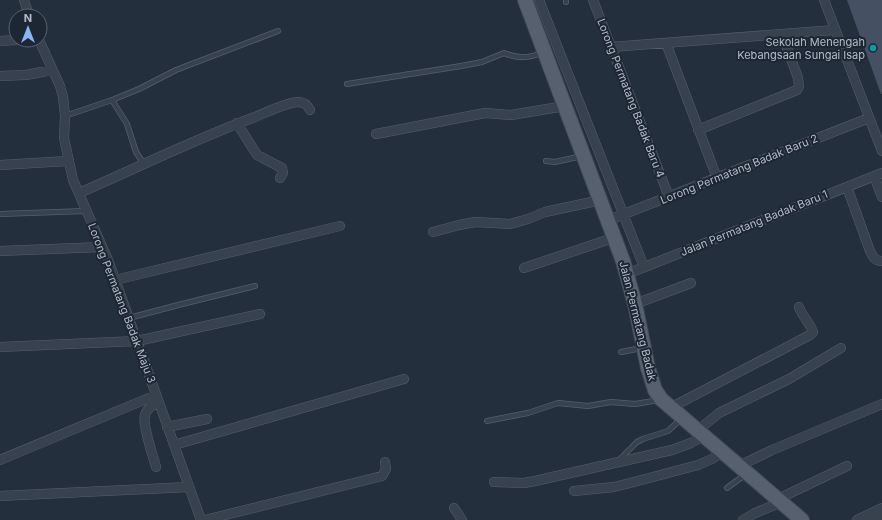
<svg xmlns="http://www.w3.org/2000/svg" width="882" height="520" font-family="Inter,sans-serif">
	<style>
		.building { fill: #455162 }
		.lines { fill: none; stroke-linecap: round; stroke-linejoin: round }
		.lane-casing { stroke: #565f6c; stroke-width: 6 }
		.street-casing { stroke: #565f6c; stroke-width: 10 }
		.primary-casing { stroke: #414a57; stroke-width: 16 }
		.lane { stroke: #38414e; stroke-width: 4.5 }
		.street { stroke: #38414e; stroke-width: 9 }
		.primary { stroke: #56606e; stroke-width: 14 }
		.culture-dot { fill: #0f9aa8; stroke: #1d2633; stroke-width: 1.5 }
		.labels { text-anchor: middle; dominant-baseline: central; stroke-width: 4; stroke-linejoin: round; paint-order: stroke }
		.poi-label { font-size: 11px; fill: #b4bcc9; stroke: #1d2633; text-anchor: end }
		.street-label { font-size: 11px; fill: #b4bcc9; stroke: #1d2633 }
	</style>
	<rect width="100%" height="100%" fill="#242f3e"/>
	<path class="building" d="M847,0H882V94H881Z"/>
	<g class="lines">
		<g class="lane-casing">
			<path id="lane" d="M566,0V2
				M347,84L461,66L482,62L504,53C518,59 528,58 542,53
				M112,100L127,124L136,152L144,164
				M65,116L112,100L139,89L176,70L278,31
				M546,161L555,162L582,156
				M0,214L86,211
				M129,318L182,304L255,286
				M621,352L642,348
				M487,421L528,413L558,403L588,406L611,402L635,404L659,400
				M619,460L637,442L643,439L668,431L681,419
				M727,488L746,474"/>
		</g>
		<g class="street-casing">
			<path id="street" d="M24,0L29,16
				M539,0L644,267
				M593,0L669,197
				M824,0L882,151
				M39,40L60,86L63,97L65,116L64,138L73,180L108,260L201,520
				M0,41L16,40
				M666,43L717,178
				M611,47L835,30
				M0,76L26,75L52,70
				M237,123L257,155L282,168L283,173L280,178
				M698,130L797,90L799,86L798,78L782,34
				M376,134L485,113L511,115L565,106
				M0,165L68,161
				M874,176L882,197
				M847,187L870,251C873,257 875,261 882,261
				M79,193C137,168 195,139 255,117C267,112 285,103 298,102C304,102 307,104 310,110
				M609,220L869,118
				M433,232L459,225L476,222L510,224L528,219L545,212L601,200
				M0,251L102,247
				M524,268L616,237
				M627,274L882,173
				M115,280L340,226
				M635,304L691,283
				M0,347L137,341L260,314
				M670,408L810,335L813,332C810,323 802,316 799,307
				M167,427L207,419
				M697,431L719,413L789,379L841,348
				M174,445L404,379
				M0,460L156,395
				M739,466L772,450L882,404
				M156,467C153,456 142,424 145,415C147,408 153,405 158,402
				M494,482L524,483L535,481L672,450L691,443L703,436
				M574,491L614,487L634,482L698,465L712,459L722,452
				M0,496L189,487
				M778,499L847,466
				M454,508L462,520
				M205,520L382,476L386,469L385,462
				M743,520L755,513L782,502
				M857,520L882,508
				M870,520L882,516"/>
		</g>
		<g class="primary-casing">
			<path id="primary" d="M525,0L623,261L635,304L648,368L655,390L661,399L802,520"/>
		</g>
		<use href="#lane" class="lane"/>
		<use href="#street" class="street"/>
		<use href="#primary" class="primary"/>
	</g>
	<circle class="culture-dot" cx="873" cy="48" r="4"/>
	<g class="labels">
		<g class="poi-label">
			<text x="865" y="42">Sekolah Menengah<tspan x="865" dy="13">Kebangsaan Sungai Isap</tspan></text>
		</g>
		<g class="street-label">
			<text transform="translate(631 98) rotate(69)">Lorong Permatang Badak Baru 4</text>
			<text transform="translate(739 169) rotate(-22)">Lorong Permatang Badak Baru 2</text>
			<text transform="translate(754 223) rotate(-22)">Jalan Permatang Badak Baru 1</text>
			<text transform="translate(122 303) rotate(69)">Lorong Permatang Badak Maju 3</text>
			<text transform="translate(638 321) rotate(76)">Jalan Permatang Badak</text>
		</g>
	</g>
	<g transform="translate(28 28)"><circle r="19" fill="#1d2633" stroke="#59626f"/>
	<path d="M0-3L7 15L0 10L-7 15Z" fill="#8ab4f8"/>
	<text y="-6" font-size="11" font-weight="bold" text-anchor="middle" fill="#b4bcc9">N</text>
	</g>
</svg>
